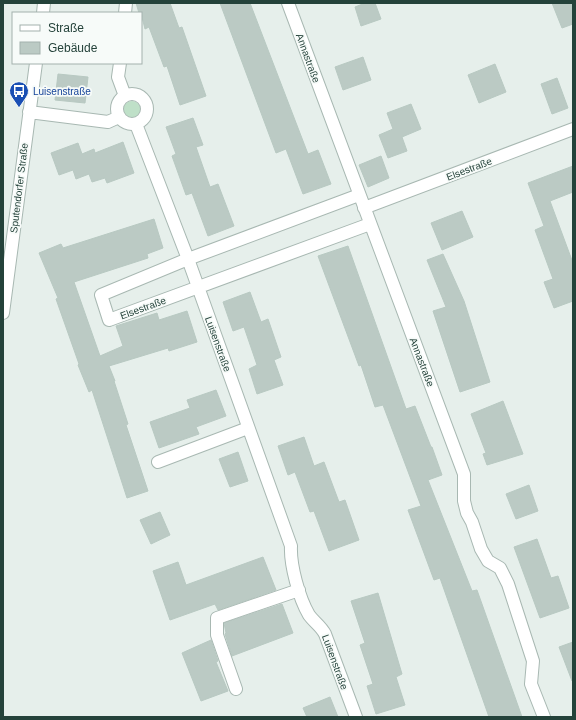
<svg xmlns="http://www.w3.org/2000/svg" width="576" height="720" font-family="Arial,sans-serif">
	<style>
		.green { fill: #bfe0c8 }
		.building { fill: #bbcac4; stroke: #b8c9c2 }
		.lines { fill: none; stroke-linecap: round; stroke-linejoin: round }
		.minor-casing { stroke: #a8b8b2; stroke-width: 14 }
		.minor { stroke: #fff; stroke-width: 12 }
		.labels { text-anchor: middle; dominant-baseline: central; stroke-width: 3.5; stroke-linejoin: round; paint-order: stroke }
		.street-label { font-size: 10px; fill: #24423a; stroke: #f7fbf9 }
		.transit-label { font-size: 10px; fill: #164399; stroke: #f7fbf9; text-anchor: start }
	</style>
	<rect width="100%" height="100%" fill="#e6efeb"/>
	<path class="green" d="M123 110a9 9 0 1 1 18 0a9 9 0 1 1-18 0Z"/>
	<path class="building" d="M136,3H170L179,28L182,27L206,96L180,105L167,66L164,67L149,27L145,29L141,13H139Z
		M220,3H250L308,154L318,150L331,184L303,194L286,149L276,153Z
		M365,3H375L381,19L361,26L355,7Z
		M552,3H573V24L562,28Z
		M363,57L371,80L343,90L335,67Z
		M495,64L506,92L479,103L468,75Z
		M58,74L88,77L85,103L55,100Z
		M557,78L568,108L552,114L541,84Z
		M411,104L421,129L402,137L407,151L388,158L379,135L393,129L387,113Z
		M193,118L203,145L196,147L210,187L218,184L234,226L208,236L192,193L186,195L172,156L176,154L166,127Z
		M123,142L134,173L107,183L105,178L92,182L89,174L76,179L73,170L59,175L51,153L78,143L82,154L94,149L95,153Z
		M381,156L389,178L368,187L359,165Z
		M573,166V192L550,201L573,263V301L554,308L544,282L553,279L535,230L544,226L528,183Z
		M462,211L473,237L442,250L431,223Z
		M154,219L163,248L147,254L148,258L74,282L100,356L123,346L116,326L157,313L159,320L187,311L197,342L169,351L168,348L109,366L115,381H114L128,424L126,425L148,491L127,498L92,390L89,392L78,365L79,364L56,299L58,298L39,253L61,244L63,248Z
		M348,246L406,409L415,406L431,447H432L442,475L428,480L472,591L477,590L522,717H489L440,578L434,580L408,510L421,506L383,405L375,407L361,365L359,366L318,256Z
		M443,254L464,301L490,382L460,392L433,311L446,307L427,260Z
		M250,292L261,322L268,319L281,357L274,360L283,385L257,394L249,369L257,365L244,327L233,331L223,302Z
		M216,390L226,416L196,427L199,434L159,448L150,422L190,408L187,400Z
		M503,401L523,454L487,465L483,454L486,453L471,414Z
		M304,437L314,466L324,462L339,502L345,500L359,540L329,551L314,511L310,512L295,472L288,475L278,446Z
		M238,452L248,481L230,487L219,459Z
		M529,485L538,511L516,519L506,494Z
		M160,512L170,535L151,544L140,520Z
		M537,539L551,578L558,576L569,608L540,618L514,547Z
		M263,557L276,590L218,610L215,604L170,620L153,571L178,562L186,585Z
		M378,593L402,674L396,677L405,705L376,714L367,686L373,684L360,645L365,643L351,601Z
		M282,604L293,633L232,656L225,634L226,633L224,623Z
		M211,640L218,661L216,662L228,691L201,701L182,653Z
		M573,642V681H572L559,647Z
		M330,697L338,717H307L303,708Z"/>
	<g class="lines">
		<g class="minor-casing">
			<path id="minor" d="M288,3L464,474V501L467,513L472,522L481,549L488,561L500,568L508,584L533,661L531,684L544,717
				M43,13L44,3
				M125,13L126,3
				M120,63L118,77L125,96
				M117 109a15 15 0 1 1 30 0a15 15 0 1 1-30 0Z
				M29,112L108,122L119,117
				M136,124L188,259L291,546C290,565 299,598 309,615C314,622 321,626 325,634L356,717
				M359,195L188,259L101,295L109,320L370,224
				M364,208L573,129
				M3,313L36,63
				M158,462L248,428
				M236,689L217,635V618L299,590"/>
		</g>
		<use href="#minor" class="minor"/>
	</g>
	<defs>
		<g id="bus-pin" transform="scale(1)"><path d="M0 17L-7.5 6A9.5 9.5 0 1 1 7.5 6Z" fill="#1a4fb4" stroke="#f7fbf9"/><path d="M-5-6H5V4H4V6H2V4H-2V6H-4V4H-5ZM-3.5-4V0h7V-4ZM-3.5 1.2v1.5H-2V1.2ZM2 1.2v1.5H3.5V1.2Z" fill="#fff"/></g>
	</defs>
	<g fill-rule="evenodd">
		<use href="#bus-pin" x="19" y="91"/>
	</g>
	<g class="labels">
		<g class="street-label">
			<text transform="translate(308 58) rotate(70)">Annastraße</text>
			<text transform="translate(469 169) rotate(-21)">Elsestraße</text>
			<text transform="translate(19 188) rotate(-83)">Sputendorfer Straße</text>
			<text transform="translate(143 308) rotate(-20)">Elsestraße</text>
			<text transform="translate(218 344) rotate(70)">Luisenstraße</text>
			<text transform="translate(422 362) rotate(69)">Annastraße</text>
			<text transform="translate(335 662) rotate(70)">Luisenstraße</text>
		</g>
		<g class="transit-label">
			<text x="33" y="91">Luisenstraße</text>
		</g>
	</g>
	<rect width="576" height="720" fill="none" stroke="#24423a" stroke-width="8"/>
	<rect x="12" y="12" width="130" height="52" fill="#f7fbf9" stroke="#a3b1ad"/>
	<rect x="20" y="25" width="20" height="6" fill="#ffffff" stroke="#a3b1ad"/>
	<text x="48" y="32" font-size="12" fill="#24423a">Straße</text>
	<rect x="20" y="42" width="20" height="12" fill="#bbcac4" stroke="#a3b1ad"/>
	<text x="48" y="52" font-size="12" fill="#24423a">Gebäude</text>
</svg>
